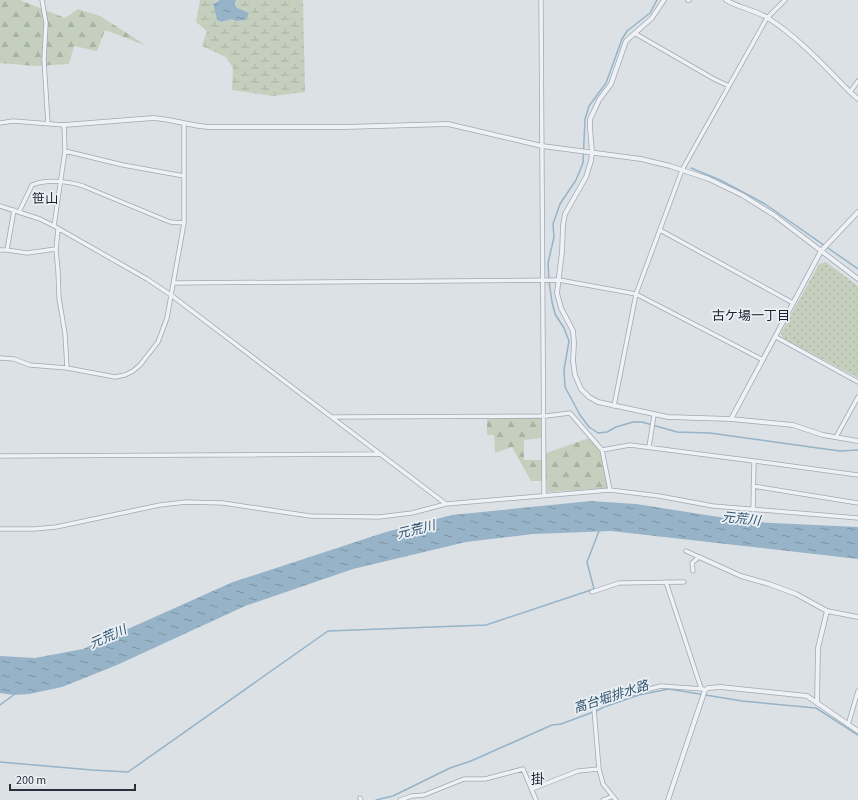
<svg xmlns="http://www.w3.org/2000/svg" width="858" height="800" font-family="'Source Sans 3','Noto Sans JP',sans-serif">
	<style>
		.forest { fill: url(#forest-firs) }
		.wetland { fill: url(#wetland-marsh) }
		.park { fill: url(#park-dots) }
		.water { fill: url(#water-ripples) }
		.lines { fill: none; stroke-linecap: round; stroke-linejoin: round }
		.stream { stroke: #96b3c7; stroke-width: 1.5 }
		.minor-casing { stroke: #a1a8b0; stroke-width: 5 }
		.tertiary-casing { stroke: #a1a8b0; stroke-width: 5.5 }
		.minor { stroke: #eef1f5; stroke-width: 3.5 }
		.tertiary { stroke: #eef1f5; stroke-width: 4 }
		.labels { text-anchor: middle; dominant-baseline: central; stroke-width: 3.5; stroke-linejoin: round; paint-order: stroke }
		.neighbourhood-label { font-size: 13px; fill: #18212d; stroke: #ebf0f4 }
		.water-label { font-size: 13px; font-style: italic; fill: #2f5370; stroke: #ebf0f4 }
		.quarter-label { font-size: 14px; fill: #18212d; stroke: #ebf0f4 }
	</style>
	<defs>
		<pattern id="forest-firs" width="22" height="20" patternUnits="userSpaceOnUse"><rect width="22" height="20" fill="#c4d0bd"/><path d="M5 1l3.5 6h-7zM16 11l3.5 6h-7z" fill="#a8b3a3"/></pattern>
		<pattern id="wetland-marsh" width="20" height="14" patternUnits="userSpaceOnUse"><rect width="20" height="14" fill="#c4d0bd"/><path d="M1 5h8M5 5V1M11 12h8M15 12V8" fill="none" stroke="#a8b3a3"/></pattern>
		<pattern id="park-dots" width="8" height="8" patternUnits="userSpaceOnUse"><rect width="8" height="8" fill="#c4d0bd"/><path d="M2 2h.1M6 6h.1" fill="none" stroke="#a8b3a3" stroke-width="1.8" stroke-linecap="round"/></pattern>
		<pattern id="water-ripples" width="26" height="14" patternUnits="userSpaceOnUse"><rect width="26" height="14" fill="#96b3c7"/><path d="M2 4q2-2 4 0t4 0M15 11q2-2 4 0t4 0" fill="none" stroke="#7a92a3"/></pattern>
	</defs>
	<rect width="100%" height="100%" fill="#dce1e6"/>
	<path class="forest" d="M0,0H20L65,18L78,9L100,16L147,46L105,30L97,51L74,46L69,64L35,66L0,63Z
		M541,418V438L524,440V460H541L546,453L589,438L601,453L608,488L547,492V481H531L512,447L495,453L494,435H487V419Z"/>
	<path class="wetland" d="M200,0H220L214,2L213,5L217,20L221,22L232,19L237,21L246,20L247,17C242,11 234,9 236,0H303L305,92L272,96L232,90L233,68L226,57L202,46L207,31L196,22Z"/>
	<path class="park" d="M826,262L858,286V378L783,338L781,333L819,264Z"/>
	<path class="water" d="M220,0H236L235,4L237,8L249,13L246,20L236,21L232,19L221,22L217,20L213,4Z
		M591,501L636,504L751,522L858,527V559L611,531L533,534L466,542L353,569L245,606L117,665L62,687L29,694L14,695L0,693V656L35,658L83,649L233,582L386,532L452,515Z"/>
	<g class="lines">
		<path class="stream" d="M657,0L650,13L627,31L622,39L606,83L589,106L585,119L583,163L576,180L560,204L553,224L554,237L548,263L549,281L552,302L555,314L564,328L569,341L564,370L565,387L580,415L589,427L598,433L607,432L616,427L633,422H642L677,432L710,433L818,448L840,451L858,450
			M691,168L720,180L765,204L858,269
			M0,705L15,694
			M0,762L92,770L128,772L328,631L486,625L594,589L587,562L599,531
			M376,800L393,796L450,768L471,761L552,725L561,724L596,711L604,707L639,695L669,689L742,701L816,708L858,735"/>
		<g class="minor-casing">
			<path id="minor" d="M42,0L46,23L44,60L48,124
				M541,0L544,495
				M636,34L714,79L729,86
				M850,92L858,81
				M0,123L13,121L64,125L65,151L54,226
				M65,151L123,165L184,176
				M0,206L40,219L54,226L147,279L171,295L446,504
				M19,212L32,185C46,179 68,181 83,186L170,222L184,223
				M58,229L56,249L58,271L59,298L65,334L67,368
				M660,230L793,303
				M0,250H7L27,253L56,249
				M7,250L14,210
				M174,283L559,280L636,294L763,360
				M776,337L858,382
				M0,358L14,359L30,365L67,368L115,377L125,375L133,371L140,365L158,342L167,318L184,223V124
				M614,406L636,294L678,181L682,170L767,18L785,0
				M331,417L546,416L570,413L602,450L630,445L754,461L753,510
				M836,437L858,397
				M649,447L654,415
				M602,450L610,490
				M0,456L381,454
				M754,461L858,475
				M753,486L858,503
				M0,529H34L56,527L160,505L186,502L223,503L310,516L379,517L412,513L446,504L610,490L659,496L713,506L858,518
				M686,551L699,557L692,563L693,571
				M666,582L701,688
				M592,592L619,583L684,582
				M627,695L661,686L703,689
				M594,709L599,769L603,784L616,800
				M848,725L858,691
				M532,789L578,771L599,769
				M360,798L361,800
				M400,800L412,796L424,795L464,779H485L523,769L536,800
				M603,800L613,796"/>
		</g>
		<g class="tertiary-casing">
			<path id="tertiary" d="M664,0L652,18L626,41L611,84L599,100L594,111L590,119V128L592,152L591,161L586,177L565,214L563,225L562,252L557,293L561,308L573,331L574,343L573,361L575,375L581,389L589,397L598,402L668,417L731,419L793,425L823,435L858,441
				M688,0H689
				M726,0C739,8 755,10 768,18C799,38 824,66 850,92L858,99
				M64,125L153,118C172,119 190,126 209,127H345L448,124L542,146L641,159L670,166L709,179L742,195L774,215L858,279
				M731,419L821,251L858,212
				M699,557L741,576L769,584L796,594L827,611L858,617
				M817,703L818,648L827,611
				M668,800L705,690L708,688L720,687L807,696L858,731"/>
		</g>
		<use href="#minor" class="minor"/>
		<use href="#tertiary" class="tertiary"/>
	</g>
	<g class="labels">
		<g class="neighbourhood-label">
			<text x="45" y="199">笹山</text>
			<text x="751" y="316">古ケ場一丁目</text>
		</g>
		<g class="water-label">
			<text transform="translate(741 519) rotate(6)">元荒川</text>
			<text transform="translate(416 530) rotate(-14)">元荒川</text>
			<text transform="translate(108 637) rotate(-24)">元荒川</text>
			<text transform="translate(611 697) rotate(-18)">高台堀排水路</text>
		</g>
		<g class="quarter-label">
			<text x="538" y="780">掛</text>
		</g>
	</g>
	<path d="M10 784v6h125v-6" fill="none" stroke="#25303c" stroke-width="2"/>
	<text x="16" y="784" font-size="12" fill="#25303c" stroke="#ebf0f4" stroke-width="3" paint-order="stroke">200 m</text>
</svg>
